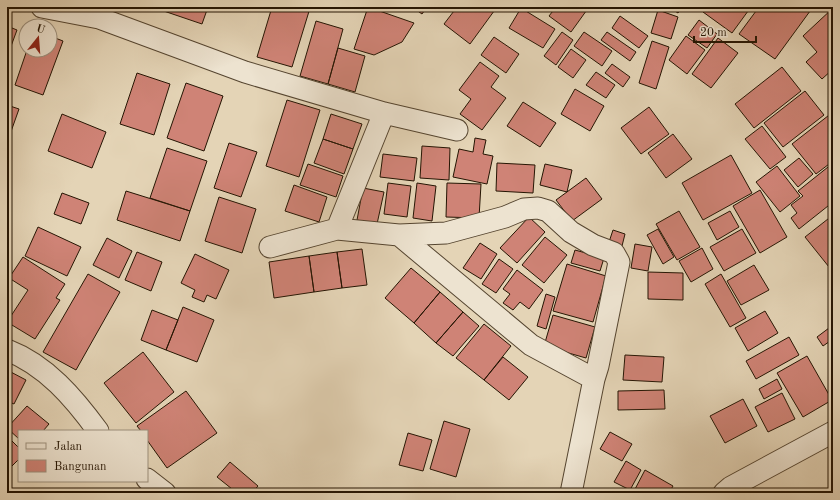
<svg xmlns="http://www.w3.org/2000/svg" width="840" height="500" font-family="'Old Standard TT',serif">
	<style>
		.building { fill: #cf8376; stroke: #251503 }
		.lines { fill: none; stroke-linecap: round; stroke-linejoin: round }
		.minor-casing { stroke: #554530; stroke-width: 23 }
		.minor { stroke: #ede3d0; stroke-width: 21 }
	</style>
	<rect width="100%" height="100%" fill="#e4d4b6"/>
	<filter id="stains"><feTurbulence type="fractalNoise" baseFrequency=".005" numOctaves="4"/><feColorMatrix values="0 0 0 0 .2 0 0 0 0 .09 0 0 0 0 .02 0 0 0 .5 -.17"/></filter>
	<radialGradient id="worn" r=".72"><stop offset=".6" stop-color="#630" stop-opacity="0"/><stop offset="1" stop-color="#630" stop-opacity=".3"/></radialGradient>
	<path class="building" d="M152,7H208L202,24Z
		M272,7H306L310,8L292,67L257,57Z
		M368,7L414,23L402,42L374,55L354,49Z
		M412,7H427L422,14Z
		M457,7H497L470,44L444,24Z
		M556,7H589L571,32L549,16Z
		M669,7H682L678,13Z
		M706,7H751L732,33L703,12Z
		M759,7H813L775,59L739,34Z
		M521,8L555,29L543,48L509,28Z
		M833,8V69L822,79L806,62L817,52L803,36Z
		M658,10L678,17L671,39L651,33Z
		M620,16L648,36L639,48L612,28Z
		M699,20L717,34L707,48L688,35Z
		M316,21L343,29L328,84L300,76Z
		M7,26L17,30L7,57Z
		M562,32L573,40L556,65L544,56Z
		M584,32L612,51L602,66L574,46Z
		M607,32L636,52L630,61L601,40Z
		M50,36L63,41L43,95L15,85L27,50H50Z
		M686,36L705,50L687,74L669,60Z
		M494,37L519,54L506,73L481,55Z
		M718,38L738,53L711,88L692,74Z
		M652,41L669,47L656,89L639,83Z
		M338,48L365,56L355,92L328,84Z
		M571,49L586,60L573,78L558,67Z
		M480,62L499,76L491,87L506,98L482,130L460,114L471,99L459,90Z
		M612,64L630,77L623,87L605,73Z
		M782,67L801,91L754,128L735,104Z
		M596,72L615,85L606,98L586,85Z
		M137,73L170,84L154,135L120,124Z
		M186,83L223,96L204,151L167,138Z
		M575,89L604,106L590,131L561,114Z
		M805,91L824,115L783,147L764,123Z
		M287,100L320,110L299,177L266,166Z
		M523,102L556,123L540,147L507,126Z
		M7,105L19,109L8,140H7Z
		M649,107L669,134L641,154L621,128Z
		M833,112V161L816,174L792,144Z
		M62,114L106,132L92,168L48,151Z
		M331,114L362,124L353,149L323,139Z
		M762,126L786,157L770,169L745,139Z
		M673,134L692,159L666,178L648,153Z
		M475,138L486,140L483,154L493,156L487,184L453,177L459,149L473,152Z
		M323,139L353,149L344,174L314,163Z
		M229,143L257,152L241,197L214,188Z
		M422,146L450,148L449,180L420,178Z
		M167,148L207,161L190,211L150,198Z
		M383,154L417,158L414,181L380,177Z
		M731,155L752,193L703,220L682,183Z
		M799,158L813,174L798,187L784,170Z
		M497,163L535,165L533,193L496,191Z
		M833,163V202L799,229L791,218L797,213L791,205L803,196L798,191Z
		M308,164L343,176L336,197L300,185Z
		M545,164L572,170L567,192L540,185Z
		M777,166L800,196L780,212L756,182Z
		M586,178L602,199L572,221L556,200Z
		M388,183L411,186L407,217L384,214Z
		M417,183L436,186L432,221L413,218Z
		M447,183L481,184L479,218L446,217Z
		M294,185L327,197L319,222L285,211Z
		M363,188L384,192L377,224L357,220Z
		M760,190L787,237L760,253L733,206Z
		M126,191L190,211L180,241L117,220Z
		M62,193L89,203L81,224L54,214Z
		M219,197L256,209L242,253L205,241Z
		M679,211L700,247L677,260L656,224Z
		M730,211L739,227L717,240L708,223Z
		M833,215V272L805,237Z
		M529,217L545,232L517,263L500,248Z
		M38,227L81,247L67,276L25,256Z
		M658,229L674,257L663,264L647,235Z
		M742,229L756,253L724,271L710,247Z
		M613,230L625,234L622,246L609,242Z
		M545,237L567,255L544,283L522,265Z
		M107,238L132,251L119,278L93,265Z
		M480,243L497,254L481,279L463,268Z
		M635,244L652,247L648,271L631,268Z
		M702,248L713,269L691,282L679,261Z
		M362,249L367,285L342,288L337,252Z
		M575,250L604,258L600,271L571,263Z
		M137,252L162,262L151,291L125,280Z
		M337,252L342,288L314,292L309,256Z
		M195,254L229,270L216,299L207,295L204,302L192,297L195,290L181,283Z
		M309,256L314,292L274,298L269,262Z
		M23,257L65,284L56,298L60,300L35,339L7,322L28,290L9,278Z
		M499,259L513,269L496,293L482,284Z
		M567,264L606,276L593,322L553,311Z
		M754,265L769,290L741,305L727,281Z
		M411,268L440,292L414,323L385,298Z
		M517,270L543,290L529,309L520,302L513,310L503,303L510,294L503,289Z
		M648,272L683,273V300L648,299Z
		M88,274L120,292L76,370L43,352Z
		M721,274L746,318L730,327L705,284Z
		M440,292L463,312L436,343L414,323Z
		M546,294L555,297L546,329L537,326Z
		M183,307L214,320L197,362L166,350Z
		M152,310L178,320L166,350L141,340Z
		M765,311L778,333L748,351L735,328Z
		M463,312L479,326L453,356L436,343Z
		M553,315L595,327L586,358L544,346Z
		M484,324L511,346L484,380L456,358Z
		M833,325V339L823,346L817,337Z
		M789,337L799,355L756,379L746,361Z
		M143,352L174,392L136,423L104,383Z
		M625,355L664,357L662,382L623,380Z
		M807,356L832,400L803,417L777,373Z
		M503,357L528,377L509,400L484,380Z
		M7,370L26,380L14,404L7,401Z
		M777,379L782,389L764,399L759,389Z
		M664,390L665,409L618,410V391Z
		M186,391L217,433L167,468L147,440V431H141L137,426Z
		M782,393L795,419L768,432L755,407Z
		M743,399L757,426L725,443L710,416Z
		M27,406L49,424L43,431H19V439L7,428Z
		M444,421L470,429L456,477L430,469Z
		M610,432L632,444L622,461L600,449Z
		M408,433L432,440L423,471L399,465Z
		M7,436L19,448V459L11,467L7,463Z
		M626,461L641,470L630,490L614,482Z
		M230,462L258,486L252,493H237L217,477Z
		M645,470L673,486L669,493H633Z"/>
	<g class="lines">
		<g class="minor-casing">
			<path id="minor" d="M42,7L99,18L245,72L384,113L457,130
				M337,229L399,235L446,233L505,217L524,209L538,208L548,211L571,232L593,245L614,253L619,262L598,366L594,379L531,345L399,235
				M270,247L337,229L384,113
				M7,350C46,365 74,398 98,431
				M147,479L165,493
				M571,493L594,379
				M724,493L731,487L833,432"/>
		</g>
		<use href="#minor" class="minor"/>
	</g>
	<rect width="840" height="500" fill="none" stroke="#e4d4b6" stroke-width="24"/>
	<rect x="8" y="8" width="824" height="484" fill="none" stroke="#251503" stroke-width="2"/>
	<rect x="12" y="12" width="816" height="476" fill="none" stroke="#251503"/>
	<rect x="18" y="430" width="130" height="52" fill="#ede3d0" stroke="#9d917e"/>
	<rect x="26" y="443" width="20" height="6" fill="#ede3d0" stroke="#9d917e"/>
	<text x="54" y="450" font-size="12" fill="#251503">Jalan</text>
	<rect x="26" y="460" width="20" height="12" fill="#cf8376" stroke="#9d917e"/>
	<text x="54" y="470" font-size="12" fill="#251503">Bangunan</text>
	<g transform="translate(38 38) rotate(17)"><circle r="19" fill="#ede3d0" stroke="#9d917e"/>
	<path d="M0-3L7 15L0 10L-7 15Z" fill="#8f2418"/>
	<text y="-6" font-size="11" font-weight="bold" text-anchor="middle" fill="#251503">U</text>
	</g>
	<path d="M694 36v6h62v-6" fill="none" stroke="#251503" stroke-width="2"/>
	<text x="700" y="36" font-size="12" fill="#251503" stroke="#ede3d0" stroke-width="3" paint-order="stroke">20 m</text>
	<rect width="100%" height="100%" filter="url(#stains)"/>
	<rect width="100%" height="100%" fill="url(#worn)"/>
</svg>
